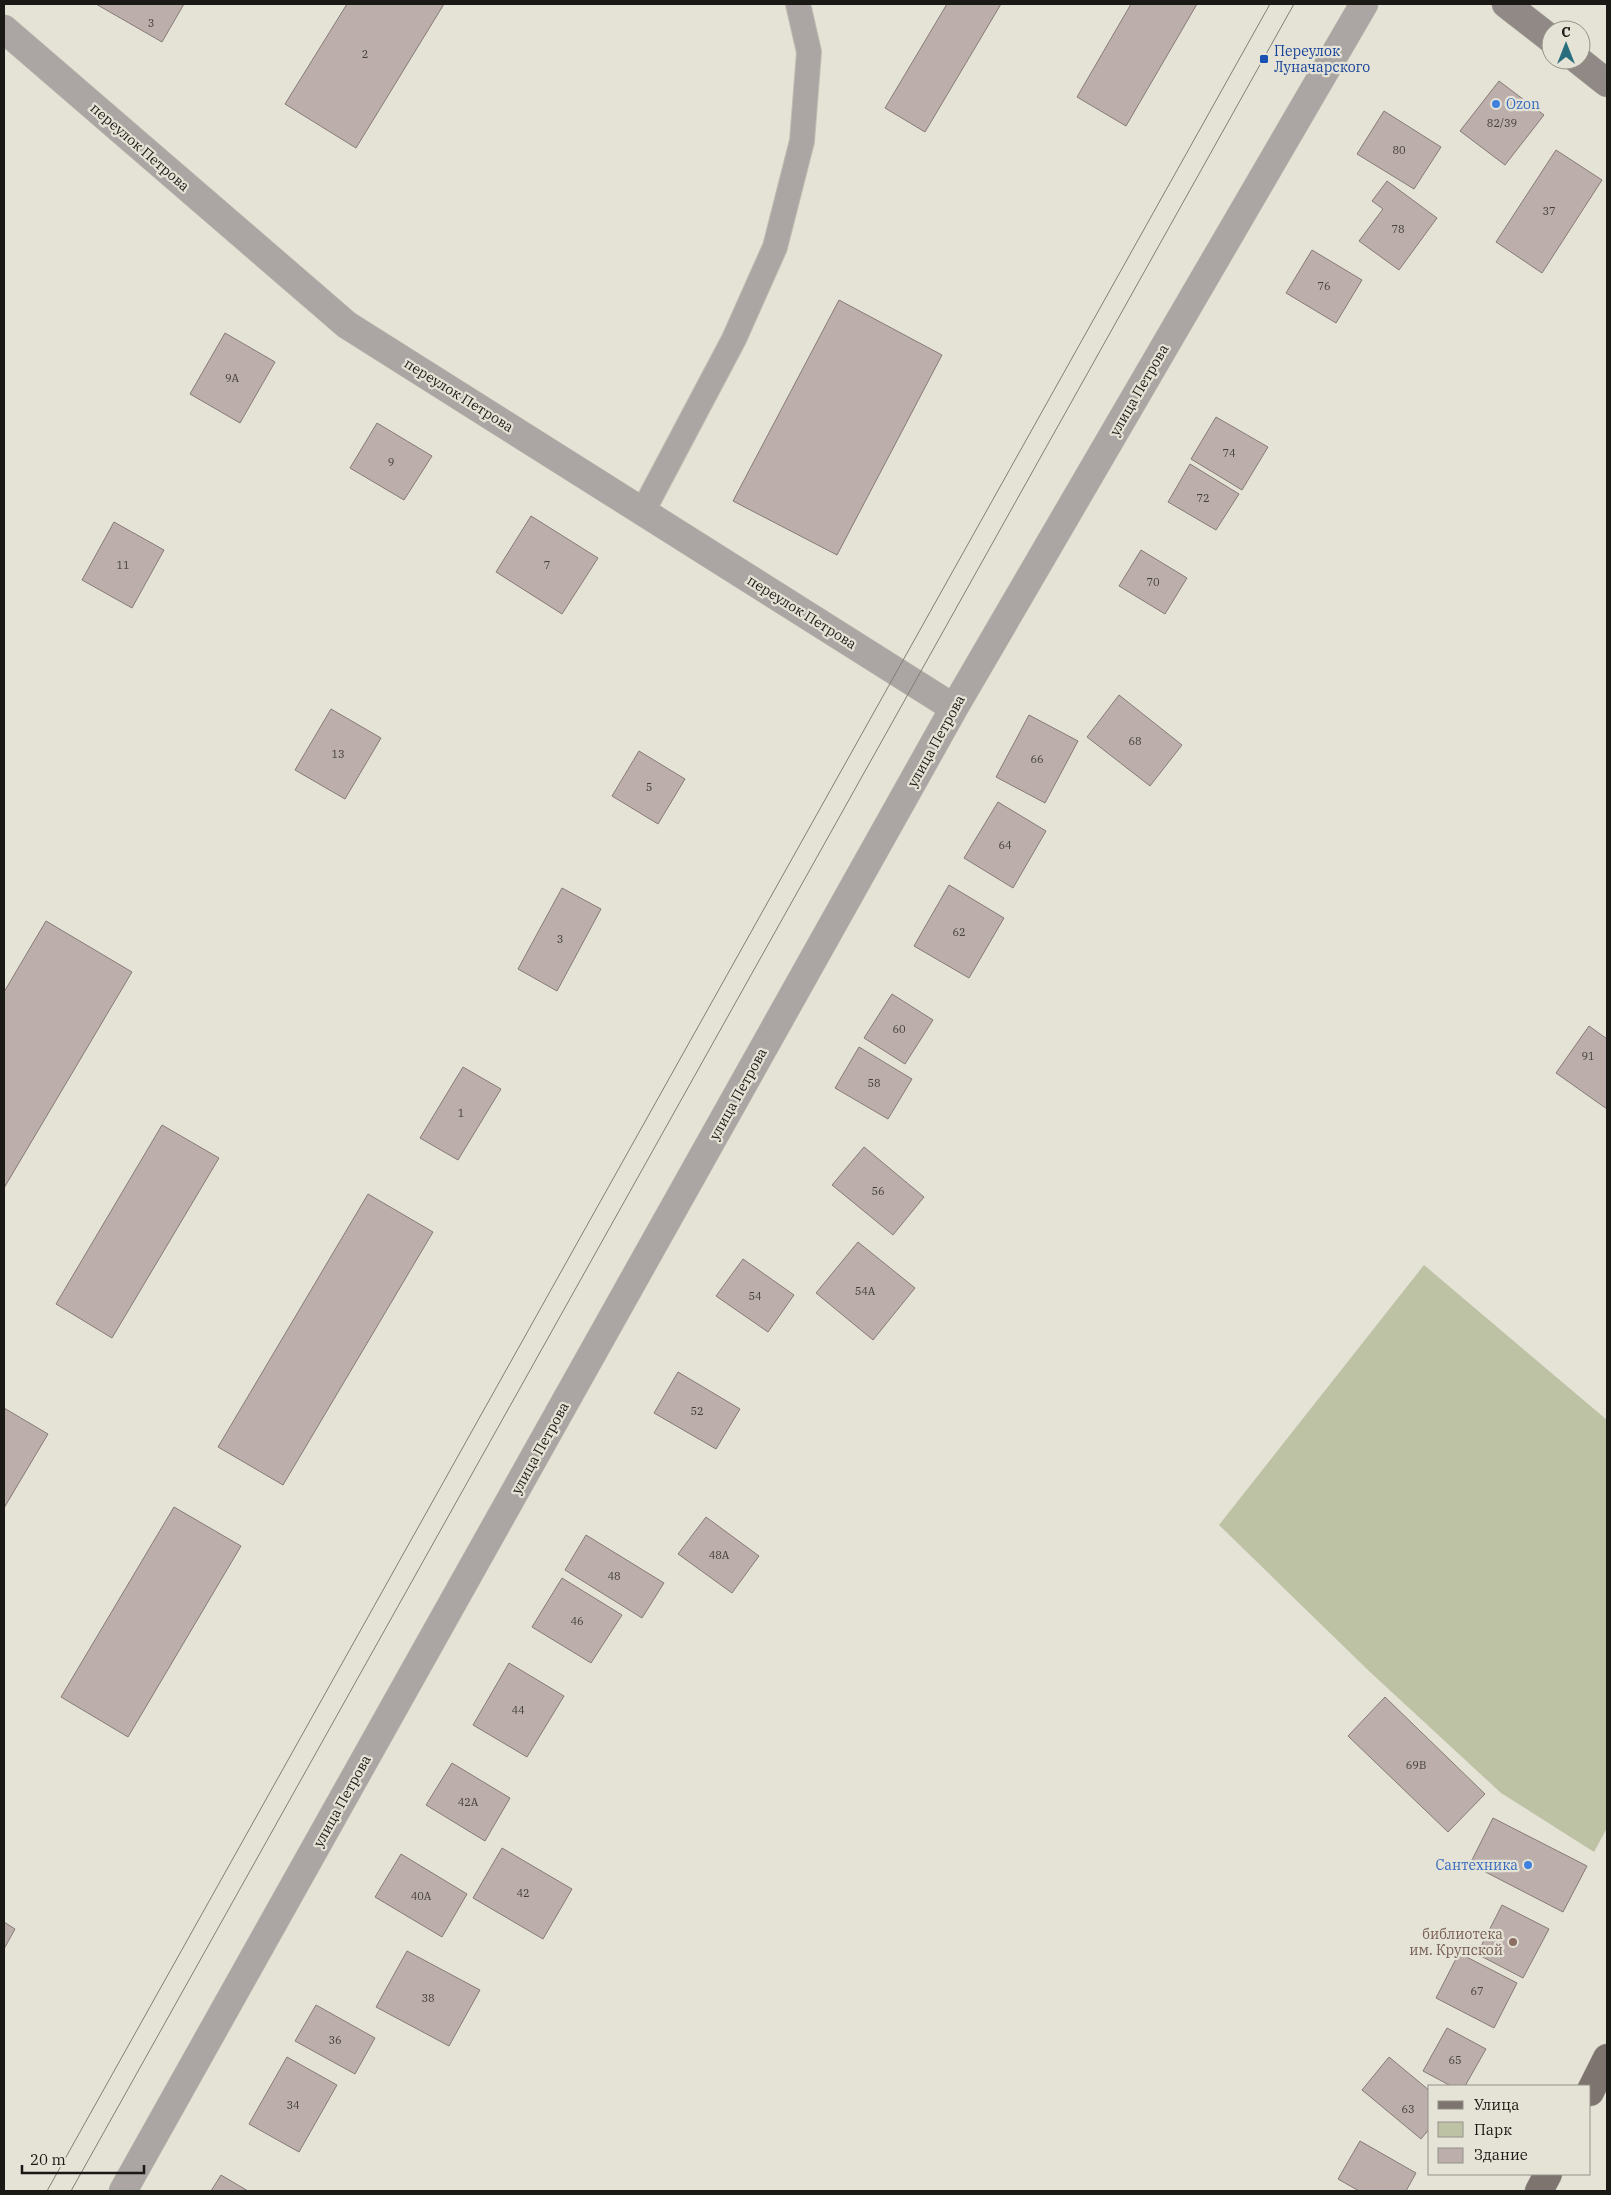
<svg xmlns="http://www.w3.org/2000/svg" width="1611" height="2195" font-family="'IBM Plex Serif',serif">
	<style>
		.green { fill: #bec2a5 }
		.building { fill: #bbaeab; stroke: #877b78 }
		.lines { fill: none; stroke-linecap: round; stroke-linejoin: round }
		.lane-casing { stroke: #c0beb3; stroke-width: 26 }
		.street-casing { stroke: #c0beb3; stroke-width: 29 }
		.secondary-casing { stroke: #c0beb3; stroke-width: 29 }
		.primary-casing { stroke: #c0beb3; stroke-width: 29 }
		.lane { stroke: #aba6a3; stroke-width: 24 }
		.street { stroke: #aba6a3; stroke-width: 28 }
		.secondary { stroke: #908985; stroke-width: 28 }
		.primary { stroke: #7d746f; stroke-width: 28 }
		.tram { stroke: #817f77; stroke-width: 1 }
		.transit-dot { fill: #1a4fb4; stroke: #e5e2d6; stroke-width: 2 }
		.shop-dot { fill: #3f7fe0; stroke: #e5e2d6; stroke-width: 2 }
		.education-dot { fill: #8d6e63; stroke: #e5e2d6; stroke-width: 2 }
		.labels { text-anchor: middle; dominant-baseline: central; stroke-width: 4.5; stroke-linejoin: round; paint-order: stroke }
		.number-label { font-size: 11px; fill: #423e3a }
		.transit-label { font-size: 14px; fill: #164399; stroke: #e5e2d6; text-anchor: start }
		.shop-label { font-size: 14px; fill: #366cbe; stroke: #e5e2d6; text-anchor: start }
		.street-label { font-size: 14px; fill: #1a1915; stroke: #e5e2d6 }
		.education-label { font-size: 14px; fill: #785e54; stroke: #e5e2d6; text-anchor: end }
	</style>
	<rect width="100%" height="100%" fill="#e5e2d6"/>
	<path class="green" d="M1424,1265L1607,1420V1828L1594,1852L1501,1793L1370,1672L1219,1525Z"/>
	<path class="building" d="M96,4H184L162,42Z
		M347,4H444L356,148L285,104Z
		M947,4H1001L925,132L885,108Z
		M1131,4H1197L1126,126L1077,97Z
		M1499,81L1544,115L1505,165L1460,131Z
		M1384,111L1441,147L1414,189L1357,154Z
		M1556,150L1602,180L1542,273L1496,242Z
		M1387,181L1437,218L1399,270L1359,241L1383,209L1372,201Z
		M1312,250L1362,280L1336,323L1286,293Z
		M839,300L942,355L837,555L733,501Z
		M225,333L275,362L240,423L190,394Z
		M1216,417L1268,447L1242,490L1191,459Z
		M377,423L432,456L404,500L350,468Z
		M1190,464L1239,494L1216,530L1168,502Z
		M531,516L598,558L562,614L496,572Z
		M114,522L164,550L132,608L82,580Z
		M1141,550L1187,578L1165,614L1119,586Z
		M1119,695L1182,745L1150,786L1087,737Z
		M331,709L381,738L345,799L295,770Z
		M1029,715L1078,741L1045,803L996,777Z
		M639,751L685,779L658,824L612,796Z
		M998,802L1046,831L1013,888L964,858Z
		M949,885L1004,918L969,978L914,946Z
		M562,888L601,909L557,991L518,969Z
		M46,921L132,972L4,1188V992Z
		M892,994L933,1020L905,1064L864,1038Z
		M1589,1026L1607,1039V1109L1556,1073Z
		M859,1047L912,1079L888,1119L835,1088Z
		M463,1067L501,1089L458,1160L420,1138Z
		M162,1125L219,1158L112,1338L56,1304Z
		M864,1147L924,1197L893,1235L832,1185Z
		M368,1194L433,1232L283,1485L218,1447Z
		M858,1242L915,1288L873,1340L816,1293Z
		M743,1259L794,1295L768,1332L716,1296Z
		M678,1372L740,1409L716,1449L654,1413Z
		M4,1408L48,1434L4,1508Z
		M174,1507L241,1546L128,1737L61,1697Z
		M706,1517L759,1556L732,1593L678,1554Z
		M586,1535L664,1583L642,1618L565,1570Z
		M562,1578L622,1615L591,1663L532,1627Z
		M509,1663L564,1696L527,1757L473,1725Z
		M1385,1697L1485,1794L1448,1832L1348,1736Z
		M452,1763L510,1798L485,1841L426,1805Z
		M1493,1818L1587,1866L1563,1912L1470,1864Z
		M502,1848L572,1889L543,1939L473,1898Z
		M401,1854L467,1894L442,1937L375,1897Z
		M1502,1905L1549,1929L1523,1978L1477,1954Z
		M4,1922L15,1929L4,1949Z
		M407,1951L480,1990L449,2046L376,2007Z
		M1459,1953L1517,1983L1494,2028L1436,1998Z
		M316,2005L375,2038L355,2074L295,2041Z
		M1447,2028L1486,2049L1465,2086H1451L1423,2071Z
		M287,2057L337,2085L299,2152L249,2124Z
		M1389,2057L1430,2091V2128L1421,2139L1362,2090Z
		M1360,2141L1416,2173L1406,2191H1359L1338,2179Z
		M221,2175L248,2191H211Z"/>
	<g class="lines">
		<g class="lane-casing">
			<path id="lane" d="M643,511L734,339L775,247L802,141L809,52L798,4"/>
		</g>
		<g class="street-casing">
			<path id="street" d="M4,29L347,325L954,708
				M123,2191L954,708L1364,4"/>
		</g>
		<g class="secondary-casing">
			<path id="secondary" d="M1506,4L1551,39
				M1578,60L1607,83"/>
		</g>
		<g class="primary-casing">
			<path id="primary" d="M1590,2092L1607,2058
				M1539,2191L1548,2174"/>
		</g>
		<use href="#lane" class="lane"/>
		<use href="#street" class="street"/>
		<use href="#secondary" class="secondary"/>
		<use href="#primary" class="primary"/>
		<path class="tram" d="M47,2191L1270,4
			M71,2191L1294,4"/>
	</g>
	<rect class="transit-dot" x="1259" y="54" width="10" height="10" rx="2.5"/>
	<g class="shop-dot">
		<circle cx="1496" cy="104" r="5"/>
		<circle cx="1528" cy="1865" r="5"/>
	</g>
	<circle class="education-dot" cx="1513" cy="1942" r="5"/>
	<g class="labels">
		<g class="number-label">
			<text x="151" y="23">3</text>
			<text x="365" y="54">2</text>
			<text x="1502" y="123">82/39</text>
			<text x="1399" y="150">80</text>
			<text x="1549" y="211">37</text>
			<text x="1398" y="229">78</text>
			<text x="1324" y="286">76</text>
			<text x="232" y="378">9А</text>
			<text x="1229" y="453">74</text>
			<text x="391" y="462">9</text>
			<text x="1203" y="498">72</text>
			<text x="123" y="565">11</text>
			<text x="547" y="565">7</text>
			<text x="1153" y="582">70</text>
			<text x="1135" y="741">68</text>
			<text x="338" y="754">13</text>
			<text x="1037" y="759">66</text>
			<text x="649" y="787">5</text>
			<text x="1005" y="845">64</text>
			<text x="959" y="932">62</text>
			<text x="560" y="939">3</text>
			<text x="899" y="1029">60</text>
			<text x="1588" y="1056">91</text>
			<text x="874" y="1083">58</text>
			<text x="461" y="1113">1</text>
			<text x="878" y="1191">56</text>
			<text x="865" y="1291">54А</text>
			<text x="755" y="1296">54</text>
			<text x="697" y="1411">52</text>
			<text x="719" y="1555">48А</text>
			<text x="614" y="1576">48</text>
			<text x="577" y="1621">46</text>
			<text x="518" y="1710">44</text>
			<text x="1416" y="1765">69В</text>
			<text x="468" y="1802">42А</text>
			<text x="523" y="1893">42</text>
			<text x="421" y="1896">40А</text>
			<text x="1477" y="1991">67</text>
			<text x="428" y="1998">38</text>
			<text x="335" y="2040">36</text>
			<text x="1455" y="2060">65</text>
			<text x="293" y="2105">34</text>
			<text x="1408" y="2109">63</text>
		</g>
		<g class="transit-label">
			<text x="1274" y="51">Переулок<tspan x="1274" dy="16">Луначарского</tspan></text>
		</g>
		<g class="shop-label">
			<text x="1506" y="104">Ozon</text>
			<text x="1518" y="1865" text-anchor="end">Сантехника</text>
		</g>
		<g class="street-label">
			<text transform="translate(140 147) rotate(41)">переулок Петрова</text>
			<text transform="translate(1139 390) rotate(-60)">улица Петрова</text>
			<text transform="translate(459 395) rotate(32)">переулок Петрова</text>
			<text transform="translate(802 612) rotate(32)">переулок Петрова</text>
			<text transform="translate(936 741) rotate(-61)">улица Петрова</text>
			<text transform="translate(738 1094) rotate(-61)">улица Петрова</text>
			<text transform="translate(540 1448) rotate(-61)">улица Петрова</text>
			<text transform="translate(342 1801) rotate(-61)">улица Петрова</text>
		</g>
		<g class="education-label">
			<text x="1503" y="1934">библиотека<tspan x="1503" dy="16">им. Крупской</tspan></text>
		</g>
	</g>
	<rect width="1611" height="2195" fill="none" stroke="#1a1915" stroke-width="10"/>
	<rect x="1428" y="2085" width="162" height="90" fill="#e5e2d6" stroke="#949289"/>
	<rect x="1438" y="2101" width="25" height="8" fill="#7d746f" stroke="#949289"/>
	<text x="1474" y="2110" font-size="15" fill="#1a1915">Улица</text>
	<rect x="1438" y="2122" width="25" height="15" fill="#bec2a5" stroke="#949289"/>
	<text x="1474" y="2135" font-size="15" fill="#1a1915">Парк</text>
	<rect x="1438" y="2148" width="25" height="15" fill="#bbaeab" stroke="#949289"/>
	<text x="1474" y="2160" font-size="15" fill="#1a1915">Здание</text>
	<g transform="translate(1566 45)"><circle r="24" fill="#e5e2d6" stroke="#949289"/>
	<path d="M0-4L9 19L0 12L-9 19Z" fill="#296e7d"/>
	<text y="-8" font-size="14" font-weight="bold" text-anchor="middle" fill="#1a1915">С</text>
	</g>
	<path d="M22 2165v8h122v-8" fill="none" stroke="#1a1915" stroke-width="2.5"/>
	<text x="30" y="2165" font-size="15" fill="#1a1915" stroke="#e5e2d6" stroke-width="4" paint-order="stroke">20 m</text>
</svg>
